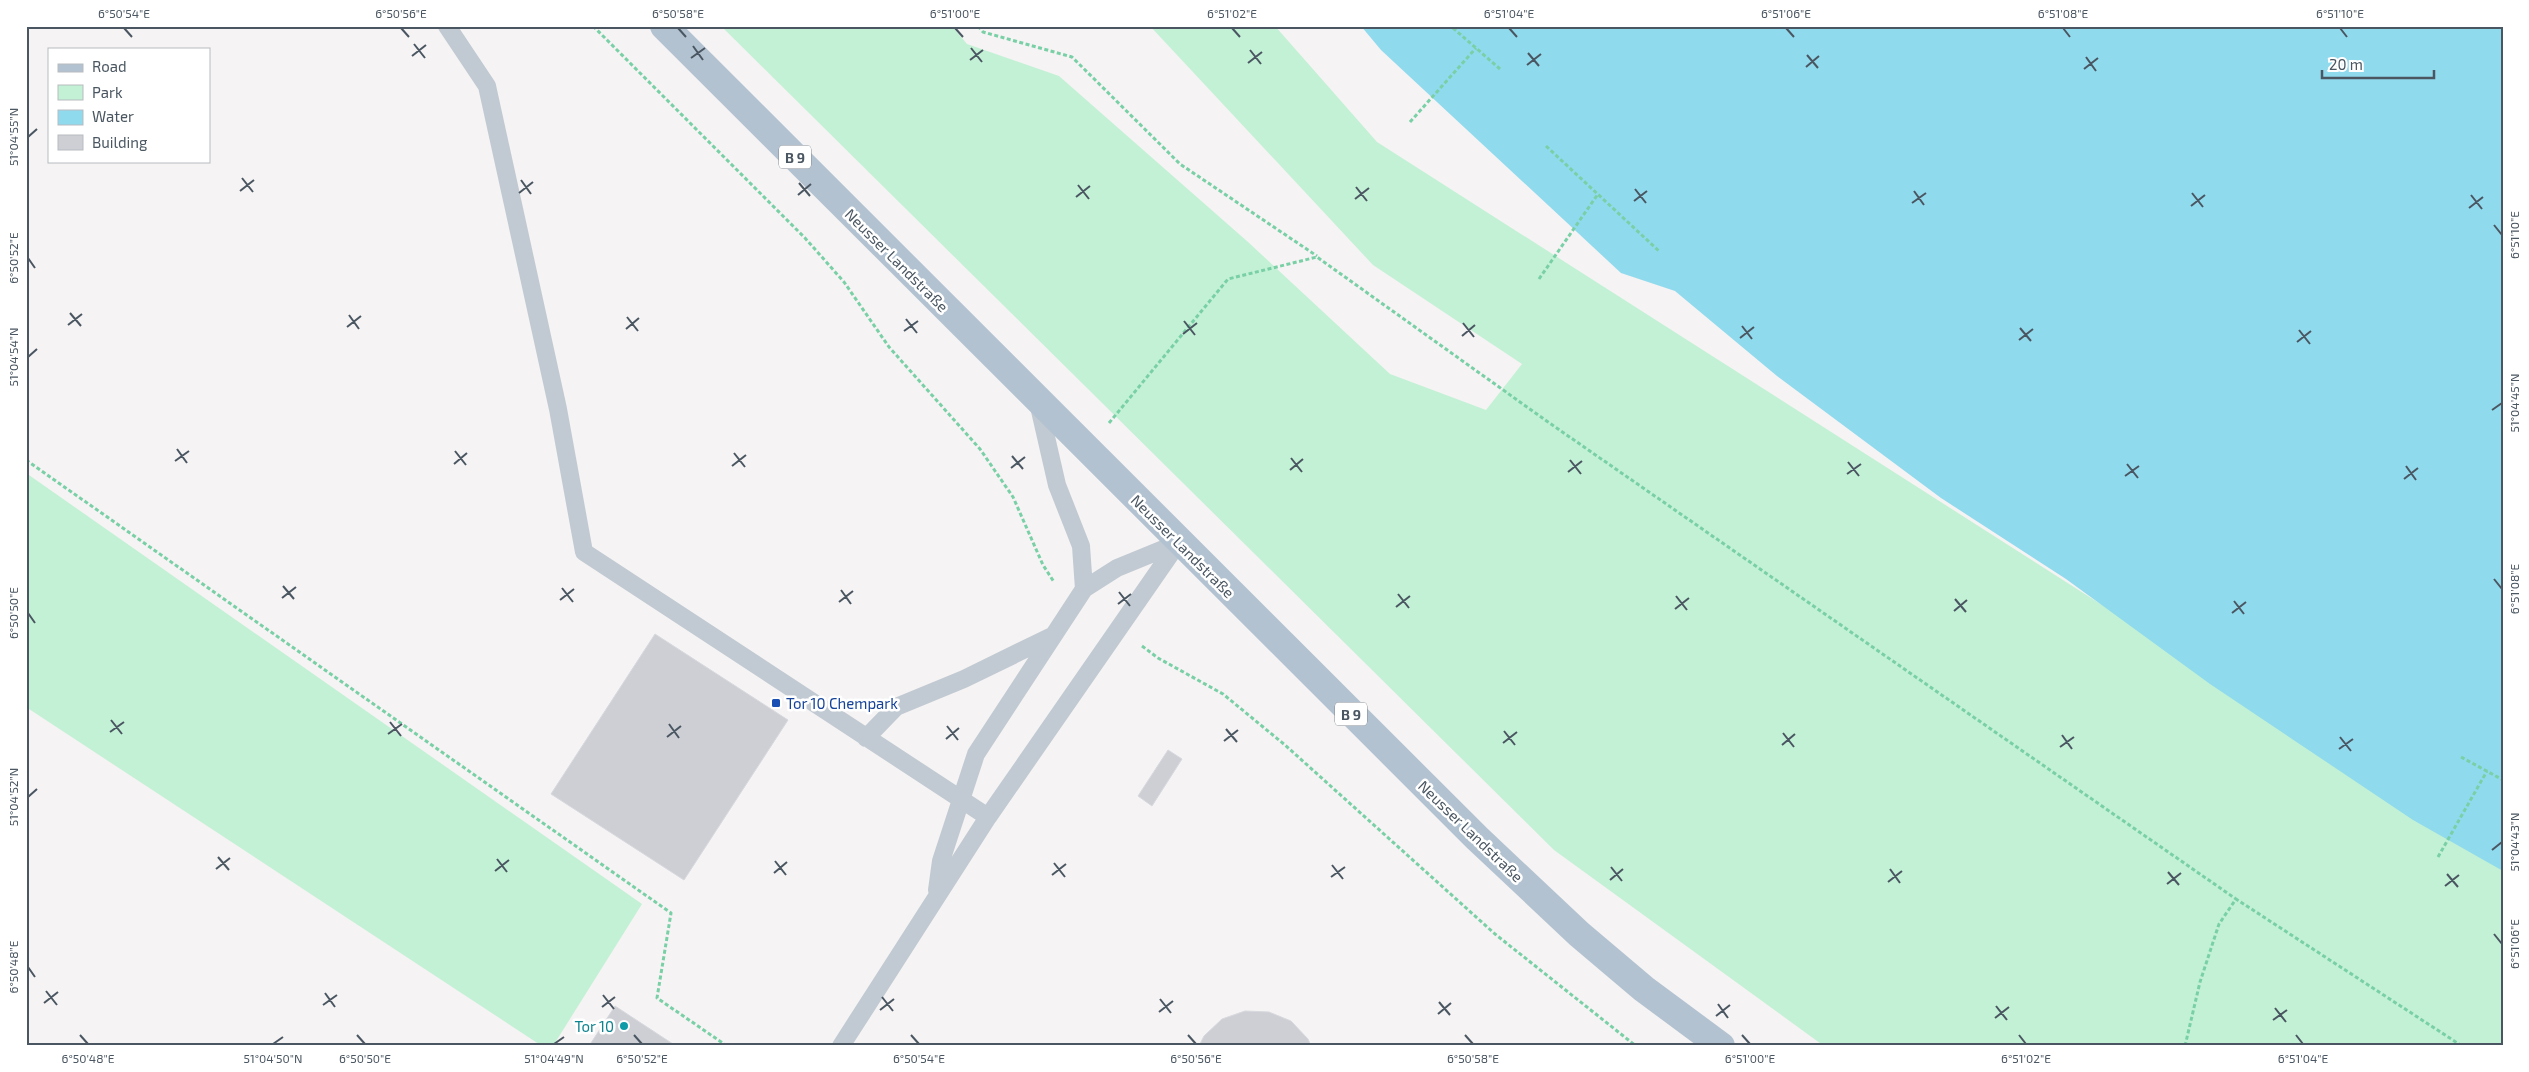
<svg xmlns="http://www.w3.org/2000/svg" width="2529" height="1072" font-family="'Exo 2',sans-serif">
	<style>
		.green { fill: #c3f1d5 }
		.water { fill: #90daee }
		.building { fill: #cdcfd5; stroke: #d7d9de }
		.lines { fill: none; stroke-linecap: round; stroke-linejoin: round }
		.path { stroke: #7ad0a6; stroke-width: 3; stroke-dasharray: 4 2.5; stroke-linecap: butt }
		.service { stroke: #c1cad2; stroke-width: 18 }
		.primary { stroke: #b3c2d1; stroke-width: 28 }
		.ticks { fill: none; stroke: #4a5661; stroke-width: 2 }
		.transit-dot { fill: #1a4fb4; stroke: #fff; stroke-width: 2 }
		.culture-dot { fill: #0f9aa8; stroke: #fff; stroke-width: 2 }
		.labels { text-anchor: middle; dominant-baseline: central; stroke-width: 5; stroke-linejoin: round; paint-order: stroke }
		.shield { fill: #fff; stroke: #808990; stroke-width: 1 }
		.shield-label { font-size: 14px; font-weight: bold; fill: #4a5661 }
		.street-label { font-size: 15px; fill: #4a5661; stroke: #fff }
		.transit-label { font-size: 15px; fill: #164399; stroke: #fff; text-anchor: start }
		.culture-label { font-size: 15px; fill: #0d838f; stroke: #fff; text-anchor: end }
		.neatline { fill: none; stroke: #4a5661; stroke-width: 2 }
		.ticks-label { font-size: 12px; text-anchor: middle; fill: #4a5661 }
	</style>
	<rect width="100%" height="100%" fill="#f5f3f3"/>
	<path class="green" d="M721,26H952L967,44L1059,76L1248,242L1390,374L1486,410L1522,364L1373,265L1150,26H1275L1377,142L2503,861V1046H1824L1554,850Z
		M26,473L642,904L553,1046H542L26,707Z"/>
	<path class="water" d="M1361,26H2503V871L2413,820L2210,684L2066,579L1941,498L1777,376L1675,291L1621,273L1381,50Z"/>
	<path class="building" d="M655,634L788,720L684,880L551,794Z
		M1168,750L1182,759L1152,806L1138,796Z
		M615,1006L676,1046H589Z
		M1245,1011L1269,1012L1291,1021L1308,1039L1311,1046H1199L1204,1036L1222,1019Z"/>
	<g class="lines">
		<path class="path" d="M593,26L805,238L844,282L889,347L980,449L1013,497L1043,565L1054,582
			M978,26L983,32L1072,57L1180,164L1317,256
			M1453,28L1500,69
			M1410,122L1476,48
			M1546,146L1660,252
			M1539,279L1598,194
			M1109,423L1228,279L1317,257L1548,422L2236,899
			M26,460L671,913L657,998L727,1046
			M1142,646L1158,658L1223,694L1285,745L1495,934L1636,1046
			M2461,757L2503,780
			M2438,857L2487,771
			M2185,1046L2200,982L2219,924L2236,899L2462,1046"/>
		<path class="service" d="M447,26L487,86L558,409L584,552L988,817
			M1038,402L1057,485L1081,546L1084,589
			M866,738L896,707L964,679L1052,636
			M937,890L941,861L976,754L1084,589L1117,568L1178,543
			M841,1046L988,817L1178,543"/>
		<path class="primary" d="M664,26L1477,838L1579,934L1644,989L1721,1046"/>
	</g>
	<path class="ticks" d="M124,28L132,37M401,28L409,37M678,28L686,37M955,28L963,37M1232,28L1240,37M1509,28L1517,37M1786,28L1794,37M2063,28L2070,37M2340,28L2347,37M414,44L425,58M693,46L703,60M971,48L982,62M1250,50L1261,64M1528,53L1539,66M1807,55L1818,68M412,56L426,45M2086,57L2096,71M691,58L705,48M970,60L983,50M1248,63L1262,52M1527,65L1541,54M1806,67L1819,56M2084,69L2098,58M28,137L37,129M242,178L253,192M521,180L531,194M799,183L810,196M1078,185L1089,199M1356,187L1367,201M1635,189L1646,203M240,191L254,180M1914,191L1924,205M519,193L533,182M2192,193L2203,207M798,195L811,184M2471,195L2482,209M1076,197L1090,186M1355,199L1369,188M1634,201L1647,191M1912,203L1926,193M2191,206L2205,195M2469,208L2483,197M2494,225L2502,235M28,258L35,268M70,313L81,326M349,315L359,329M627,317L638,331M906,319L917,333M1184,321L1195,335M1463,323L1474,337M68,325L82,314M1742,326L1752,339M347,327L361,316M2020,328L2031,341M626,329L639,318M2299,330L2310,344M904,331L918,321M1183,334L1197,323M1462,336L1475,325M1740,338L1754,327M2019,340L2033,329M2297,342L2311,331M28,357L37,349M2492,410L2502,403M177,449L187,463M455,451L466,465M734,453L745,467M1012,456L1023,469M1291,458L1302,472M1570,460L1581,474M175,461L189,451M1848,462L1859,476M454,464L467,453M2127,464L2138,478M732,466L746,455M2406,466L2416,480M1011,468L1025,457M1290,470L1303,459M1568,472L1582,461M1847,474L1861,464M2125,476L2139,466M2404,479L2418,468M2494,579L2502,589M283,586L294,599M562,588L573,602M841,590L851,604M1119,592L1130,606M1398,594L1409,608M1676,596L1687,610M282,598L296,587M1955,599L1966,612M560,600L574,589M2234,601L2244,614M839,602L853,591M1118,604L1131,594M1396,607L1410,596M1675,609L1689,598M1954,611L1967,600M28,613L35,623M2232,613L2246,602M111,720L122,734M390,722L401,736M669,724L679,738M947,726L958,740M1226,729L1237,742M1504,731L1515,745M110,732L124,722M1783,733L1794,747M388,734L402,724M2062,735L2072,749M667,737L681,726M2340,737L2351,751M946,739L959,728M1224,741L1238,730M1503,743L1517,732M1782,745L1795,734M2060,747L2074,737M2339,749L2353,739M28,797L37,789M2492,850L2502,842M218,857L229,870M497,859L507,872M775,861L786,875M1054,863L1065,877M1332,865L1343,879M1611,867L1622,881M216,869L230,858M1890,869L1900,883M495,871L509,860M2168,872L2179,885M774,873L787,862M2447,874L2458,887M1052,875L1066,864M1331,877L1345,867M1610,880L1623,869M1888,882L1902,871M2167,884L2181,873M2445,886L2459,875M2494,934L2502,944M28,967L35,977M46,991L57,1005M325,993L335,1007M603,995L614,1009M882,997L893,1011M1160,999L1171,1013M1439,1002L1450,1015M44,1003L58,992M1718,1004L1728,1018M323,1005L337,995M1996,1006L2007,1020M602,1007L615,997M2275,1008L2286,1022M880,1010L894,999M1159,1012L1173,1001M1438,1014L1451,1003M1716,1016L1730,1005M1995,1018L2009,1007M2273,1020L2287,1010M80,1035L88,1044M357,1035L365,1044M634,1035L642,1044M911,1035L919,1044M1188,1035L1196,1044M1465,1035L1473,1044M1742,1035L1750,1044M2019,1035L2026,1044M2296,1035L2303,1044M273,1044L283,1037M554,1044L564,1037"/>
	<rect class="transit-dot" x="771" y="698" width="10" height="10" rx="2.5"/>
	<circle class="culture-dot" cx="624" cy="1026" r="5"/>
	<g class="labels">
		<g class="shield">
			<rect x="779" y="145.5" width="32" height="23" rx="4"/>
			<rect x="1335" y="702.5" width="32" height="23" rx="4"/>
		</g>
		<g class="shield-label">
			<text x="795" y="157">B 9</text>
			<text x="1351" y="714">B 9</text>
		</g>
		<g class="street-label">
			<text transform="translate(897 260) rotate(45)">Neusser Landstraße</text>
			<text transform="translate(1183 546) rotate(45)">Neusser Landstraße</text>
			<text transform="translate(1471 831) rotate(44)">Neusser Landstraße</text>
		</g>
		<g class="transit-label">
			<text x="786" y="703">Tor 10 Chempark</text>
		</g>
		<g class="culture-label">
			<text x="614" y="1026">Tor 10</text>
		</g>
	</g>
	<rect width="2529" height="1072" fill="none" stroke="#ffffff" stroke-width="55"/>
	<rect x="48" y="48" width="162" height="115" fill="#ffffff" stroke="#b7bbc0"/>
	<rect x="58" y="64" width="25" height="8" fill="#b3c2d1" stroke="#b7bbc0"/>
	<text x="92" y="72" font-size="15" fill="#4a5661">Road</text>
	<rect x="58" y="85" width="25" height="15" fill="#c3f1d5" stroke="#b7bbc0"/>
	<text x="92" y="98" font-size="15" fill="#4a5661">Park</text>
	<rect x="58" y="110" width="25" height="15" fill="#90daee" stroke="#b7bbc0"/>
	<text x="92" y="122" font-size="15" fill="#4a5661">Water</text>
	<rect x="58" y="135" width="25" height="15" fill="#cdcfd5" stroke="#b7bbc0"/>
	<text x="92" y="148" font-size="15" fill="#4a5661">Building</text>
	<path d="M2322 70v8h112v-8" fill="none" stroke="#4a5661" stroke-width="2.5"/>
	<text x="2329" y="70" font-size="15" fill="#4a5661" stroke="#ffffff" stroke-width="4" paint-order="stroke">20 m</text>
	<rect x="28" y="28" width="2474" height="1016" class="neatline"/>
	<g class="ticks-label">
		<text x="124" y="18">6°50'54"E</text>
		<text x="401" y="18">6°50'56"E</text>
		<text x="678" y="18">6°50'58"E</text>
		<text x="955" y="18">6°51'00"E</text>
		<text x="1232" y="18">6°51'02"E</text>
		<text x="1509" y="18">6°51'04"E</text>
		<text x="1786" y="18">6°51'06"E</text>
		<text x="2063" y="18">6°51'08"E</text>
		<text x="2340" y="18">6°51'10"E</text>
		<text transform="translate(14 137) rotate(-90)" y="4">51°04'55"N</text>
		<text transform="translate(2515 235) rotate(-90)" y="4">6°51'10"E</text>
		<text transform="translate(14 258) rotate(-90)" y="4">6°50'52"E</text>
		<text transform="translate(14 357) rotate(-90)" y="4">51°04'54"N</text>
		<text transform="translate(2515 403) rotate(-90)" y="4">51°04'45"N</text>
		<text transform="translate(2515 589) rotate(-90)" y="4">6°51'08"E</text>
		<text transform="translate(14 613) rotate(-90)" y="4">6°50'50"E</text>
		<text transform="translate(14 797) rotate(-90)" y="4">51°04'52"N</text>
		<text transform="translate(2515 842) rotate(-90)" y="4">51°04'43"N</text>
		<text transform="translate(2515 944) rotate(-90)" y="4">6°51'06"E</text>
		<text transform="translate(14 967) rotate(-90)" y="4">6°50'48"E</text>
		<text x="88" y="1063">6°50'48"E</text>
		<text x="273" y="1063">51°04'50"N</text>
		<text x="365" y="1063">6°50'50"E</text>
		<text x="554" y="1063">51°04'49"N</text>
		<text x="642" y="1063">6°50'52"E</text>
		<text x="919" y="1063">6°50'54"E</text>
		<text x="1196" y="1063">6°50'56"E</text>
		<text x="1473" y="1063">6°50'58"E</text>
		<text x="1750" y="1063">6°51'00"E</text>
		<text x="2026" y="1063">6°51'02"E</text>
		<text x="2303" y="1063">6°51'04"E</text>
	</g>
</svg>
